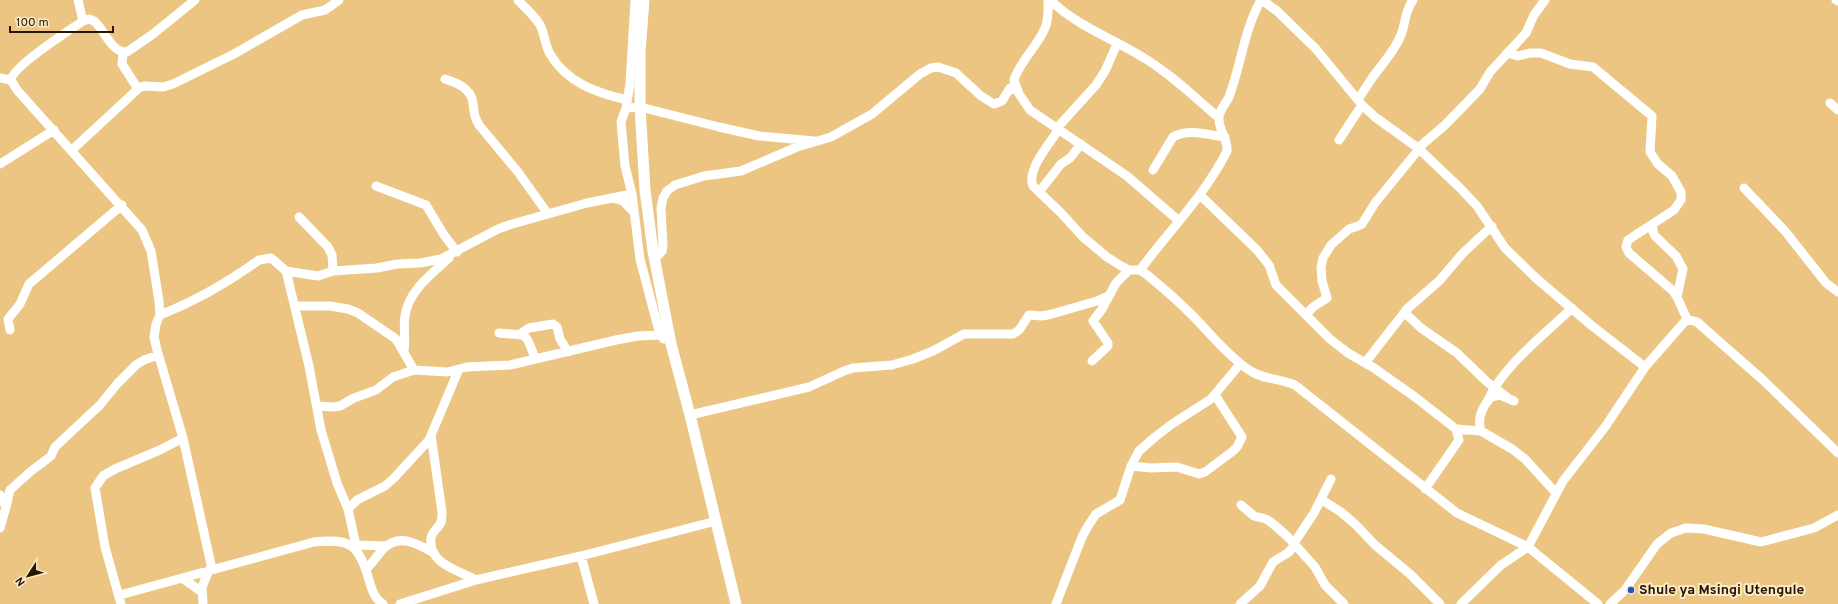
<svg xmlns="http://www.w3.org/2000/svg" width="1838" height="604" font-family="Overpass,sans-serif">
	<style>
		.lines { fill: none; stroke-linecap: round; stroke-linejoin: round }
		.minor { stroke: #fff; stroke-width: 9 }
		.major { stroke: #fff; stroke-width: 11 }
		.poi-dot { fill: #1c57c4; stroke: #fce9c8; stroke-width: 1.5 }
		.labels { text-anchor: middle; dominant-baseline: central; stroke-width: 4; stroke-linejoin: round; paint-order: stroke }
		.poi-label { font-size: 14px; font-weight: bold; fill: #251700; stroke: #fce9c8; text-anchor: start }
	</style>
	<rect width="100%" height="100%" fill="#ebc581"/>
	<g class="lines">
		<path class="minor" d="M78,0L83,21C71,29 12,67 11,80L17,90L142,230L151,251L159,301L160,315L156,324L154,337L157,350L183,438L212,569
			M518,0C525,8 535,16 540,25C545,35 545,45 550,54C567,83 597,93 627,100
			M635,0L630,84L626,108L621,122L625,166L632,194L640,259L660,335L664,339
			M1048,0C1048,10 1049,19 1045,28C1037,47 1020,61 1014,80L1019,94L1030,110L1127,176L1179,221
			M1050,0C1077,26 1112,38 1144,58C1171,74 1194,97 1218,117
			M1262,0L1277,11L1316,49L1362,105L1375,117L1418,148L1460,188L1477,206L1505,248L1537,279L1591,325L1645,367
			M1836,0L1838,1
			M83,21L89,19L94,21C105,30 111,53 127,52L153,34L195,0
			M123,52L122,64L138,89
			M1507,53L1518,56L1530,53H1541L1570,64L1593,67L1652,116L1650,152L1658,164L1672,176L1681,192V200L1674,210L1628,240L1626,247L1629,253L1672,290L1677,297L1687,319
			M0,78L11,80
			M445,79C457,83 471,88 473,103C474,112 474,117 479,125L518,172L548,214
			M1358,99C1364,91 1369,82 1375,74C1385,61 1395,50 1401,35C1406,22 1404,13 1413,0
			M1830,103L1838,110
			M626,108L640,107L719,127L759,136L814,141
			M1057,128L1096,85L1105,71L1117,44
			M1059,129C1050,143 1026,170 1033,186L1061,213L1083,237L1107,257L1121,266L1129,270H1140L1146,274C1162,287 1177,300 1192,315C1210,333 1227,355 1249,370C1263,380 1280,378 1295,385L1457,513L1528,547L1598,604
			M1339,140L1362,105
			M1418,148L1445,125L1480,89L1490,72L1526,33L1534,15L1545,0
			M72,150L140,87L145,86L163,87L173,84L234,54L302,15L325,10L339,0
			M0,164L54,130
			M1153,170L1173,137C1189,128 1208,135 1225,137
			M376,186L426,205L444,235L457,252
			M1744,188L1785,231L1826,283L1838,292
			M1039,192L1061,164L1070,158L1081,144
			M1200,195L1257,250L1269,265L1276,285L1330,339L1348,353L1374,368L1415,397L1456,429L1481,431L1512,449L1525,459L1556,493
			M613,198L623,201L634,212
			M299,217L328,247L332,255L333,271
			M1653,224V232L1655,236L1676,256L1683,269L1677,297
			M655,259L662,251L663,246L661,208L663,198L667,191L675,185L704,176L741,171L797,147L831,137L872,114L920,74L931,68L938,67L956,73L981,96L994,104L1002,101L1010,88L1017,90
			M1140,270C1169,231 1205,195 1227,151C1228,139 1219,131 1219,119C1218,112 1226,103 1229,97C1241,65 1244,30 1261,0
			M286,271L309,366L321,430L337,483L348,509L357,550
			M295,306H330L348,309L358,313L396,339L414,370
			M1405,313L1421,328L1457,353L1487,382L1507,397
			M160,315C196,301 227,283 259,260L271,258L286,271L318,276L333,271L377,268L397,264L420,263L441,259L498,229L509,225L587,203L632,194
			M1306,315L1313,307L1327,298L1322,281L1321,267L1323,258L1331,245L1349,229L1358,226L1362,224L1375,203L1419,149
			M10,330L8,319L20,304L29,284L122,205
			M499,333L523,335C531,341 531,351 536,359
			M520,334L529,328L553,324L557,327L560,339L568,352
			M404,350C406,339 403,327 405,316C408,291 432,274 449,258
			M1092,361L1108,346V343L1093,321L1102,309L1116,283L1129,270
			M1365,363L1407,309L1439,281L1463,253L1492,226
			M1488,400C1504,365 1544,335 1572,308
			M317,406L333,407L340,406L354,398L376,390L393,377L414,370L447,372L467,367L510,365L616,340L638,336L660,335
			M690,415L809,387L844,371L853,368L892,365L913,359L933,351L964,334H1013L1019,330L1029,315L1042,316L1052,314L1097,301L1108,296
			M1481,431C1477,419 1482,407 1491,397L1500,395L1514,401
			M431,435L442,512C442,515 442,519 441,522C439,528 432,531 431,538C428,564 458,570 476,580
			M1131,466L1151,468L1177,467L1199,474L1205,472L1233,451L1237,447L1242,437L1215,395
			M1425,489L1459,440L1456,429
			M0,495L6,507L0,528
			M1322,500L1341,512L1356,525L1375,545L1410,574L1440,604
			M1241,505L1254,516L1266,519L1272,523L1288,537L1315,567L1325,585L1344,604
			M6,507L10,490L30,472L51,456L55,447L100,405L117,384L136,365L144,360L158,355
			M348,509L357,500L385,486L394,478L429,440L459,369
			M1294,543L1314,513L1331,479
			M356,545L386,546
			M581,556L594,604
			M366,569C373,563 378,554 384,548C400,533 418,544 434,553
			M182,578L202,592
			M120,595L314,542C351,538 359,545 369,580C372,590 374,598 383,604
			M121,604L105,547L95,488L103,476L115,469L160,450L183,438
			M203,604L202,587L209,570
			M400,604L476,580L581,556L716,521
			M1056,604L1082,537L1088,526L1096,514L1120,500L1131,466L1139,451L1155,437L1172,424L1211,399L1240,364
			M1240,604L1260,586L1273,562L1289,552L1295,544
			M1461,604L1501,565L1528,547L1563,481L1605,427L1645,367L1687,319L1697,322L1764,381L1838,453
			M1610,604L1625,590L1657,544L1671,533L1686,528L1704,529L1761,542L1814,528L1838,515"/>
		<path class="major" d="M644,0L640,52V107L645,190L653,251L671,344L690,415L736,604"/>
	</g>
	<circle class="poi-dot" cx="1631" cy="590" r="4"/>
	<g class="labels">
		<g class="poi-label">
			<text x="1639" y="590">Shule ya Msingi Utengule</text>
		</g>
	</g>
	<g transform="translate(28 576) rotate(234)" stroke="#fce9c8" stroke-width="3" paint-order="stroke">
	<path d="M0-3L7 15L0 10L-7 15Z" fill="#251700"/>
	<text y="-6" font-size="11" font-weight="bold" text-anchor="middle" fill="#251700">N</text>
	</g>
	<path d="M10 26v6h103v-6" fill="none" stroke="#251700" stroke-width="2"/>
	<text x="16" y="26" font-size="12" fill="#251700" stroke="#fce9c8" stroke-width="3" paint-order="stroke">100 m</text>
</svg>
